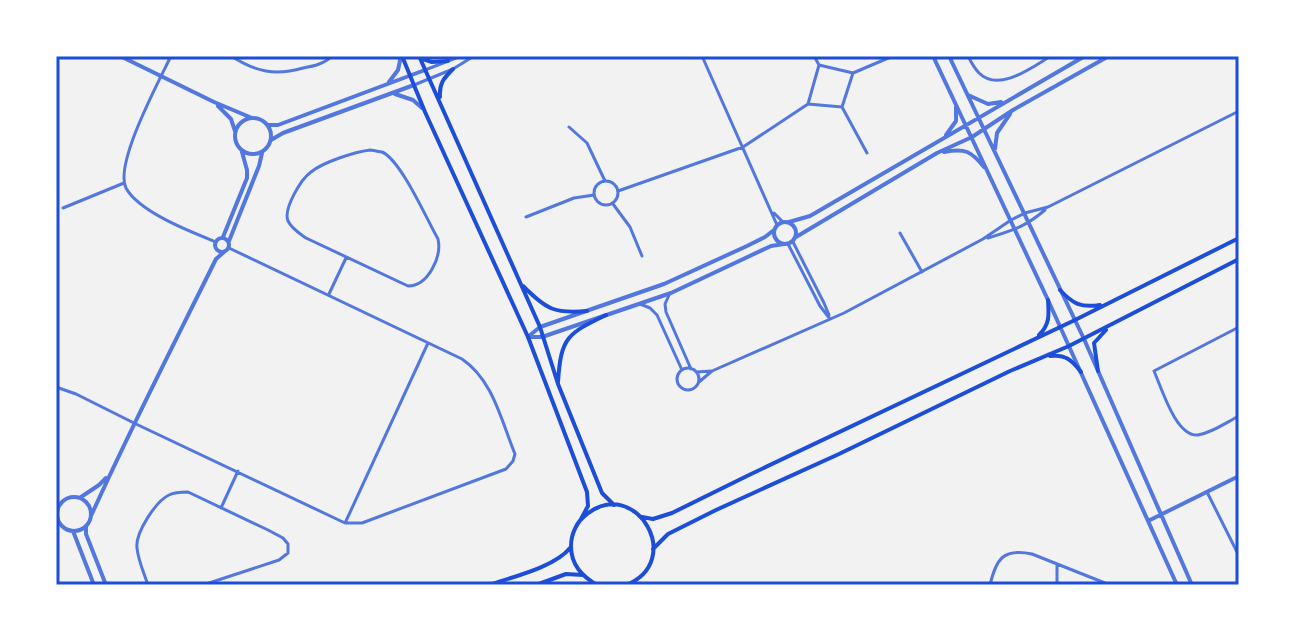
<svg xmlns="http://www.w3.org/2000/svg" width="1295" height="641" font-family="'DM Sans',sans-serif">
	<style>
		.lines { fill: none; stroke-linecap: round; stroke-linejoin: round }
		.minor { stroke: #5277de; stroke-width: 3 }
		.tertiary { stroke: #5277de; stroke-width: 4 }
		.secondary { stroke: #1d4ed8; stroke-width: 4 }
		.neatline { fill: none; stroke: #1d4ed8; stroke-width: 3 }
	</style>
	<rect width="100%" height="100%" fill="#f2f2f2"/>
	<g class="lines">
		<path class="minor" d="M171,56C159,81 114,164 126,188C139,212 191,232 216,242
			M231,56C256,72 275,76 303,68C314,66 324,64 332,56
			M702,56L777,225
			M814,56L819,65
			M968,56C971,62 974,68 979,73C999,93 1032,67 1051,56
			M819,65L853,73L842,107L808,104Z
			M425,70L461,56
			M853,73L893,56
			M414,85L453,69L474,56
			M842,107L867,153
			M569,127L587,143L605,181
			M370,150C371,150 381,152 382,152C401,160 427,220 438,239C442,257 428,286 408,286L306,238C299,233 292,229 288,221C283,209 301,179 311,172C323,162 355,152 370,150Z
			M594 193a12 12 0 1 1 24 0a12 12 0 1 1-24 0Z
			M618,191L743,147L808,104
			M613,204L630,227L642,256
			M63,208L124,183
			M774,213L783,222
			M526,217L574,198L594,195
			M900,233L922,272
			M988,238C1013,230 1025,227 1045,210
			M793,242L824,303L829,315
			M788,244L820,306L830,319
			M329,294L346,258
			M669,295L665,304L666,312L691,369
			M640,304L650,308L657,315L682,370
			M1239,327L1154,371C1162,389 1176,437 1198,435C1212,433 1227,422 1239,416
			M677 379a11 11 0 1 1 22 0a11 11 0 1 1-22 0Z
			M696,372L712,371
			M699,382L712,371L844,313L983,239L1011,220L1025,213L1048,207L1239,111
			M56,387L76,394L136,424L345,523H362L506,469L513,461L515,454C501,420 493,380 462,359L229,248
			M1207,492L1239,556
			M221,508L238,471
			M346,521L428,343
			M148,585C144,573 138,560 137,548C135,533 156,501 169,495C175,492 182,492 188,492L268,530L283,538L288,544V553L279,560L203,585
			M990,585C996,559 1003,548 1032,554L1110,585
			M1057,585V565"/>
		<path class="tertiary" d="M120,56L214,102L252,118
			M933,56L1048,300L1177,585
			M949,56L1084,339L1192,585
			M389,82L398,70L401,56
			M395,94L413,100L422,108
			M968,95L988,104L1001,102
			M218,106L231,119L235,131
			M235 136a18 18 0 1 1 36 0a18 18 0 1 1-36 0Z
			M267,125H278L425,70
			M946,135L956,121V107
			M271,140L283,133L414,85
			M995,149L997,133L1010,114
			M944,152C965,148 971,151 984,167
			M774 233a11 11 0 1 1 22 0a11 11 0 1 1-22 0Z
			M789,222L810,216L1085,56
			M223,237L247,178V170L242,152
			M796,237L937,153L972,137L1013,110L1109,56
			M215 245a7 7 0 1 1 14 0a7 7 0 1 1-14 0Z
			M229,241L259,166L262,153
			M529,336L540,327L664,284L747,246L765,237L774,230
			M528,337H542L671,293L771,246L784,244
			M57 514a17 17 0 1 1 34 0a17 17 0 1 1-34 0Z
			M81,497L99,485L106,478
			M91,516C130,429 174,344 216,259L224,252
			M1148,521L1239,476
			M86,527V534L106,585
			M73,531L94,585"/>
		<path class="secondary" d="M402,56L425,112L528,337L587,492L588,506L581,519
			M419,56L540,327L558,384L602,493L614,505
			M420,58L432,62L448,61
			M440,97C439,83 444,78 453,69
			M523,286C546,309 554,314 587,311
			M1060,290C1073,304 1081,308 1100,305
			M1039,335C1050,324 1049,315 1048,300
			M1050,356C1065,354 1072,360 1081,372
			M1098,371L1094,343L1106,330
			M558,382C561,337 567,334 606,315
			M642,517L653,519L672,513L749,475L1075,320L1239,238
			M653,549L668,534L716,510L839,454L1010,371L1069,346L1239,259
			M489,585C512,577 555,567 570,548
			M536,585L566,574L583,575
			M597,585C582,576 571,565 571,546C571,534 577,521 587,514C636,476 686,561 626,585"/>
	</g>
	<rect width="1295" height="641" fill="none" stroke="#ffffff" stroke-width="116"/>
	<rect x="58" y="58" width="1179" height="525" class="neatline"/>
</svg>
